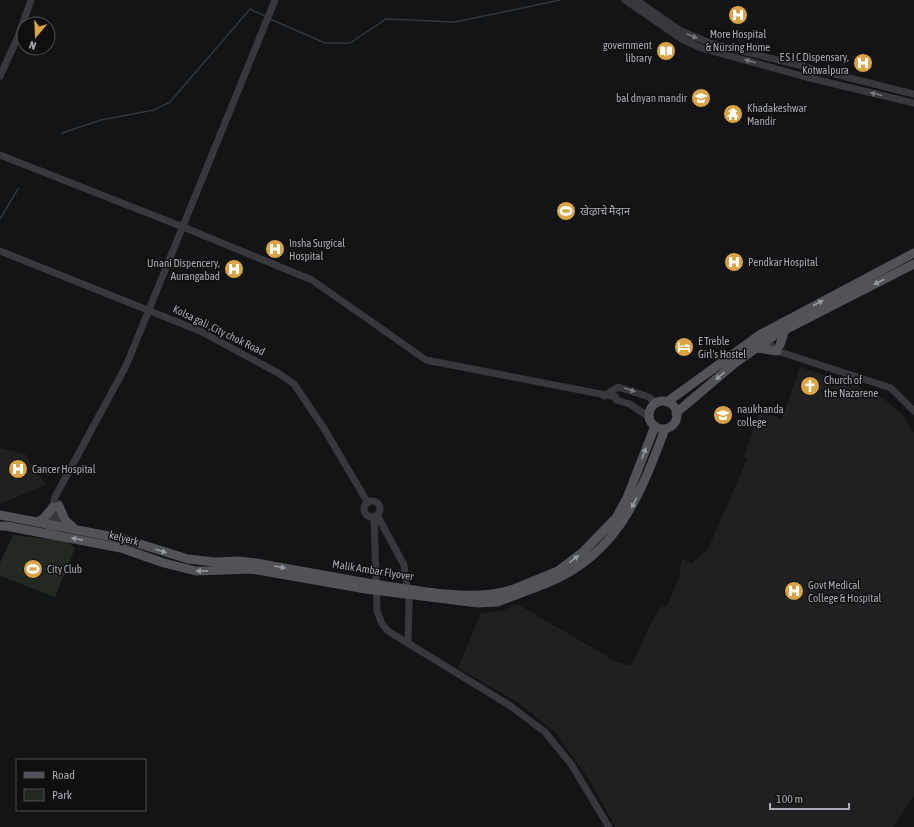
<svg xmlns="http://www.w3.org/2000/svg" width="914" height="827" font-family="'Asap Condensed','Noto Sans Devanagari',sans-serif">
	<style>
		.built { fill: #202022 }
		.green { fill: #222923 }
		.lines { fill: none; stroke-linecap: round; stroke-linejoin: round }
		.stream { stroke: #30383e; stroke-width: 1.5 }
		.tertiary { stroke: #37383b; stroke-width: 7 }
		.primary { stroke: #515358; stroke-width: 9 }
		.primary-bridge { stroke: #515358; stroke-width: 9 }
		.oneway { fill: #75777d }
		.oneway2 { fill: #9699a1 }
		.labels { text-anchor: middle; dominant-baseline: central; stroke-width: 3; stroke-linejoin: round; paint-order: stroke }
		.poi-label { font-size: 11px; fill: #a7abb3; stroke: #0f0f10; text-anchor: start }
		.street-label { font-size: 11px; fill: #a7abb3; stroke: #0f0f10 }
	</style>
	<rect width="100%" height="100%" fill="#131415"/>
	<path class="built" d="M800,367L858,386L881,397L902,414L914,433V796L893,827H615L592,784L555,732L517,702L458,668L481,613L501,611L517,604L617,662L631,666L652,621L661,607L667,606L679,578L682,558L691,564L708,549L747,459L744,457L759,411L782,419Z
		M0,448L25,454L46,485L0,504Z"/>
	<path class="green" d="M13,535L66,541L75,548L55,597L0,576V563Z"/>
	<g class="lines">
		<path class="stream" d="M270,19L325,43H350L386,19L455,22L560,0
			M62,133L101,120L154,110L170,102L250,9L265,16
			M0,219L18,189"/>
		<path class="tertiary" d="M625,0L682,39L701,48L806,77L914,103
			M636,0L681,31L710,43L914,94
			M0,76L17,39L31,0
			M0,155L183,227L312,280L426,360L616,397V400L630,404L649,417
			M0,251L200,331L280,374L294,384L323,427L368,503
			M763,337L777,351L891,388L914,411
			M604,396L618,387L649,397L656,403
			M364 509a8 8 0 1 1 16 0a8 8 0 1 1-16 0Z
			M377,515L404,565L409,602L408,643
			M374,516L377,611L382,624L388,631L509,705L545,732L571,764L609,827
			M49,528L55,497L126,366L275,0
			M55,530L59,504"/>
		<path class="primary" d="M780,345L785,329
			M757,348L777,351
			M649 415a14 14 0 1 1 28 0a14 14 0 1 1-28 0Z
			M667,402L761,334L914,253
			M676,413L735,363L775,335L914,264
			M59,506L65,520L75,529
			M0,515L124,539L188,559L214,562L239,561L256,563L367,583
			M38,522L44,518L53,507
			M0,526H6L121,548L164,563L196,571L251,569L366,589
			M519,587L558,571L584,551L616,518L627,498L655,426
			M534,588C614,562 638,501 665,429"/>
		<path class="primary-bridge" d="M367,583C412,589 477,605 519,587
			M366,589L478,603L497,602L534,588"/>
	</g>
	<defs><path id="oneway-solid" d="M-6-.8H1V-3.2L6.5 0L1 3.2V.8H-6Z"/></defs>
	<g class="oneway">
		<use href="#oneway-solid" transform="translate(692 36) rotate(23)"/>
		<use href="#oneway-solid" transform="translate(750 61) rotate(-164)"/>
		<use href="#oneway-solid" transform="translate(876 94) rotate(-167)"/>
		<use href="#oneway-solid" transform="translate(630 390) rotate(19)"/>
	</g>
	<g class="oneway2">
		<use href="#oneway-solid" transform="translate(879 282) rotate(153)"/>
		<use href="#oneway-solid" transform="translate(818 303) rotate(-27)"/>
		<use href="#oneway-solid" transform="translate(720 376) rotate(139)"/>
		<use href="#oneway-solid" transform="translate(644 453) rotate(-69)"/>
		<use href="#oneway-solid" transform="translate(634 503) rotate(116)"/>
		<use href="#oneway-solid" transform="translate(77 539) rotate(-169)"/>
		<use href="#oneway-solid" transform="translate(161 551) rotate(18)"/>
		<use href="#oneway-solid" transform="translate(574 559) rotate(-38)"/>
		<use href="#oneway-solid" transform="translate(280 567) rotate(10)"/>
		<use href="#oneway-solid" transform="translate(202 571) rotate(179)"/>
	</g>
	<defs>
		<g id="hospital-disc" transform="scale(1)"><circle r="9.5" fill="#daa446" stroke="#0f0f10"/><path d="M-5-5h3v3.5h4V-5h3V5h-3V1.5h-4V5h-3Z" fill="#fff"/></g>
		<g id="library-disc" transform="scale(1)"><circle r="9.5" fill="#daa446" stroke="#0f0f10"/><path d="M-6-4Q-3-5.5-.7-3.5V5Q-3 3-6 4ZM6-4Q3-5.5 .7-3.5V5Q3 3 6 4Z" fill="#fff"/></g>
		<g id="school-disc" transform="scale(1)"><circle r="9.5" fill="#daa446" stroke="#0f0f10"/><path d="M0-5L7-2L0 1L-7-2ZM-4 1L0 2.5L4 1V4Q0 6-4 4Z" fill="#fff"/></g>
		<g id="temple-disc" transform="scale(1)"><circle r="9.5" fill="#daa446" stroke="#0f0f10"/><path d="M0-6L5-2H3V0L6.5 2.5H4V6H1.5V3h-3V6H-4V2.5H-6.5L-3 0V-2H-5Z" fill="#fff"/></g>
		<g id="stadium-disc" transform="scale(1)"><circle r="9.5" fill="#daa446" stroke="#0f0f10"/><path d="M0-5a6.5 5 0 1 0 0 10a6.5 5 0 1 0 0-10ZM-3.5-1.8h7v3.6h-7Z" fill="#fff"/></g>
		<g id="hotel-disc" transform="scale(1)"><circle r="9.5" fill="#daa446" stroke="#0f0f10"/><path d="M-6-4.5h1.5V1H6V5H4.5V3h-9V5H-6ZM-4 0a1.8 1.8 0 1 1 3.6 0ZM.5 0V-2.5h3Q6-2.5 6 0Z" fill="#fff"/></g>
		<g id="church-disc" transform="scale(1)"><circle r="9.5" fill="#daa446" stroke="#0f0f10"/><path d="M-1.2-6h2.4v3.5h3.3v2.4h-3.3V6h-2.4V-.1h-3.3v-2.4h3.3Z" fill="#fff"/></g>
		<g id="university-disc" transform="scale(1)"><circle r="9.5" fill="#daa446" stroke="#0f0f10"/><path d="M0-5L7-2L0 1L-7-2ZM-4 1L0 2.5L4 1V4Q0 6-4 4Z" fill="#fff"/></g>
	</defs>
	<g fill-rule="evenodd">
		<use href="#hospital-disc" x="738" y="15"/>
		<use href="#library-disc" x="666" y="51"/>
		<use href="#hospital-disc" x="863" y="63"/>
		<use href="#school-disc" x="701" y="98"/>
		<use href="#temple-disc" x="733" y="114"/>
		<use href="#stadium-disc" x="566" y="211"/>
		<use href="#hospital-disc" x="275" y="249"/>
		<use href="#hospital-disc" x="734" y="262"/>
		<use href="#hospital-disc" x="234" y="269"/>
		<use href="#hotel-disc" x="684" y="347"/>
		<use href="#church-disc" x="810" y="386"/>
		<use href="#university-disc" x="723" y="415"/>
		<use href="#hospital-disc" x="18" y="469"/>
		<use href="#stadium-disc" x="33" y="569"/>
		<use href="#hospital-disc" x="794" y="591"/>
	</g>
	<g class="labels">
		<g class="poi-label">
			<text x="738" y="34" text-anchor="middle">More Hospital<tspan x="738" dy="13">&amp; Nursing Home</tspan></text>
			<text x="652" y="45" text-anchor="end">government<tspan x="652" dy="13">library</tspan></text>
			<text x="849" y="57" text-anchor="end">E S I C Dispensary,<tspan x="849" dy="13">Kotwalpura</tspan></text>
			<text x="687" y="98" text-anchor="end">bal dnyan mandir</text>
			<text x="747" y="108">Khadakeshwar<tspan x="747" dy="13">Mandir</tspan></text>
			<text x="580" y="211">खेऴाचे मैदान</text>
			<text x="289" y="243">Insha Surgical<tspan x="289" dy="13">Hospital</tspan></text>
			<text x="748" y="262">Pendkar Hospital</text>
			<text x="220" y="263" text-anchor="end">Unani Dispencery,<tspan x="220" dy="13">Aurangabad</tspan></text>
			<text x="698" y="341">E Treble<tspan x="698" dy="13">Girl's Hostel</tspan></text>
			<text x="824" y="380">Church of<tspan x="824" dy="13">the Nazarene</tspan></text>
			<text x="737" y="409">naukhanda<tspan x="737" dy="13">college</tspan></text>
			<text x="32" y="469">Cancer Hospital</text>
			<text x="47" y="569">City Club</text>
			<text x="808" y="585">Govt Medical<tspan x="808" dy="13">College &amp; Hospital</tspan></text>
		</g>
		<g class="street-label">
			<text transform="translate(219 330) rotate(26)">Kolsa gali ,City chok Road</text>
			<text transform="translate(124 538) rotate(15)">kelyerk</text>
			<text transform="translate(373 570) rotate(9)">Malik Ambar Flyover</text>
		</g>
	</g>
	<rect x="16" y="759" width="130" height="52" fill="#0f0f10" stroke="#4c4d51"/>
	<rect x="24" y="772" width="20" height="6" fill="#515358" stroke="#4c4d51"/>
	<text x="52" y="779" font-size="12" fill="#a7abb3">Road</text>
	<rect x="24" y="789" width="20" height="12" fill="#222923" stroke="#4c4d51"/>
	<text x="52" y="799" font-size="12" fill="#a7abb3">Park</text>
	<g transform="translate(36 36) rotate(199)"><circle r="19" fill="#0f0f10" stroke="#4c4d51"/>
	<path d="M0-3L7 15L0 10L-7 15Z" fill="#daa446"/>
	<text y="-6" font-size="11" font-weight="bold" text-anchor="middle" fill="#a7abb3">N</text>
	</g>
	<path d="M770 803v6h79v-6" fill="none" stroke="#a7abb3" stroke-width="2"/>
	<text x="776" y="803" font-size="12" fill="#a7abb3" stroke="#0f0f10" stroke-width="3" paint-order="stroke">100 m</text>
</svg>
